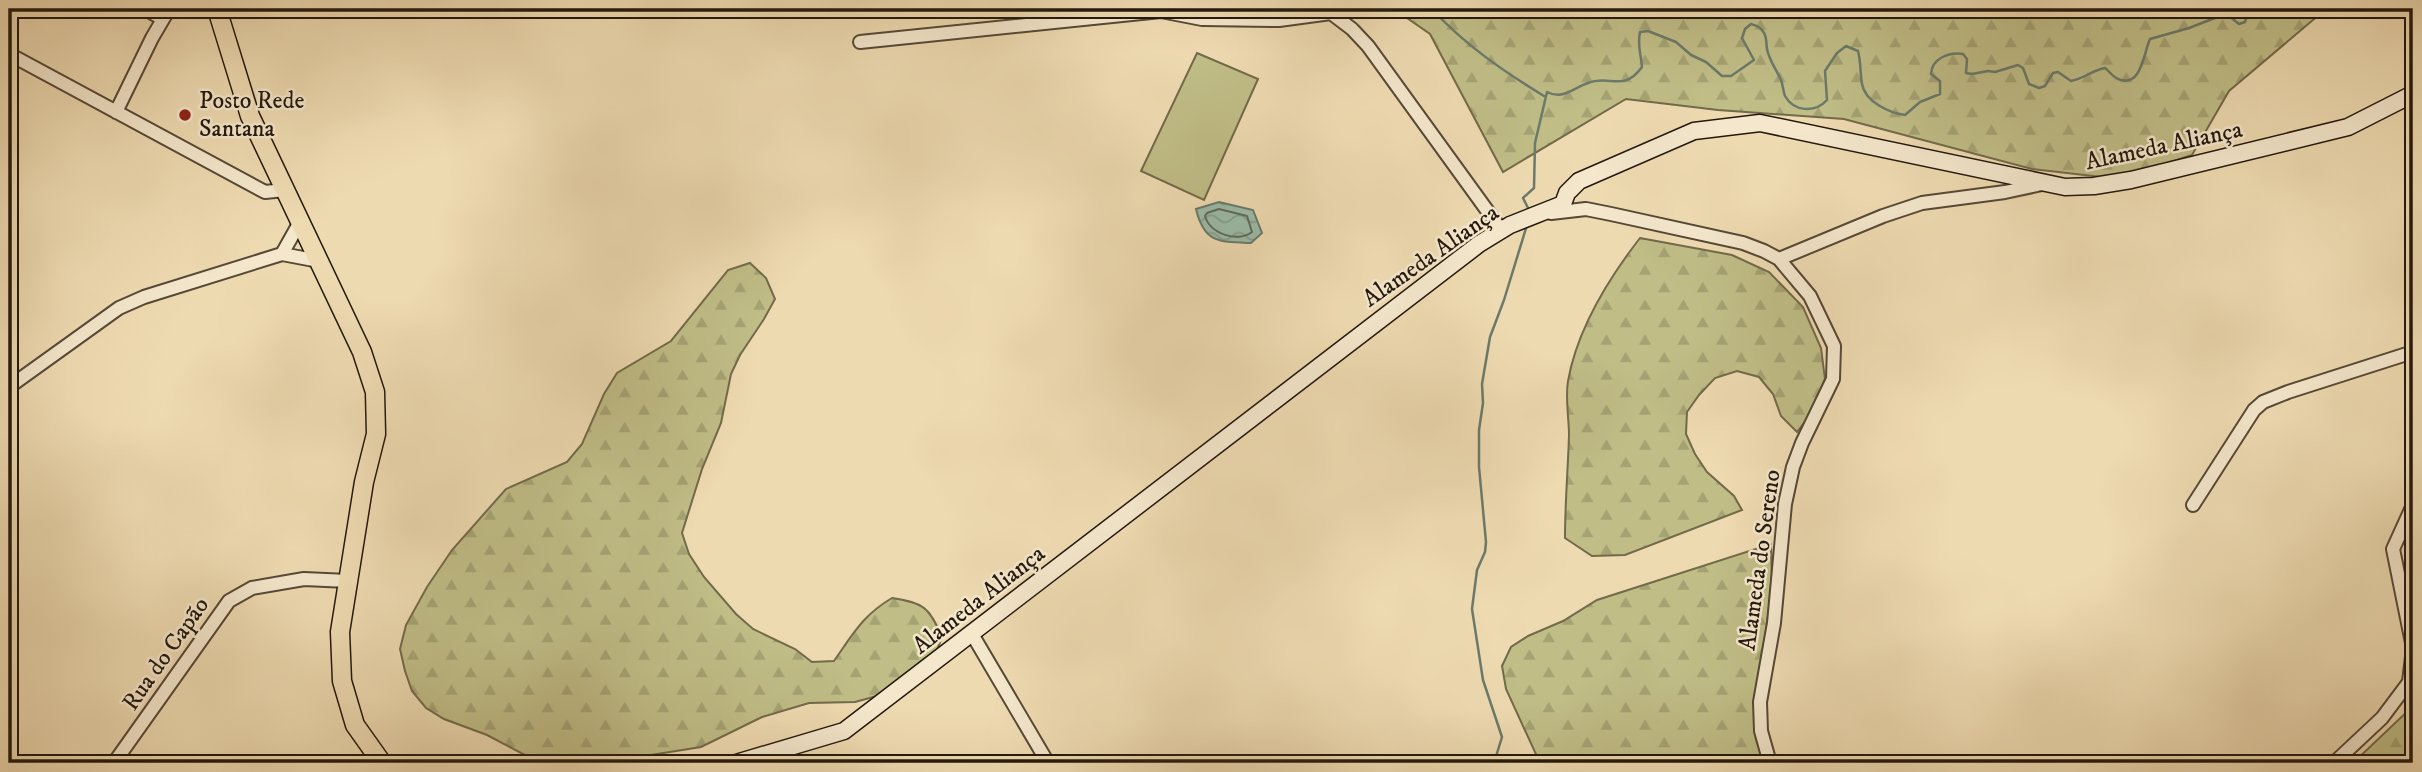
<svg xmlns="http://www.w3.org/2000/svg" width="2422" height="772" font-family="'IM FELL DW Pica',serif">
	<style>
		.grass { fill: #c0bd87; stroke: #726a4a; stroke-width: 2 }
		.forest { fill: url(#forest-firs); stroke: #726a4a; stroke-width: 2 }
		.water { fill: url(#water-waves); stroke: #6b7a6a; stroke-width: 2 }
		.lines { fill: none; stroke-linecap: round; stroke-linejoin: round }
		.shore { stroke: #5f6a5a; stroke-width: 2 }
		.stream { stroke: #6b7a6a; stroke-width: 2.5 }
		.street-casing { stroke: #564836; stroke-width: 16 }
		.secondary-casing { stroke: #24180d; stroke-width: 19 }
		.primary-casing { stroke: #24180d; stroke-width: 21 }
		.street { stroke: #f4e7cc; stroke-width: 12 }
		.secondary { stroke: #f4e7cc; stroke-width: 16 }
		.primary { stroke: #eedab1; stroke-width: 18 }
		.poi-dot { fill: #8f2418; stroke: #f4e7cc; stroke-width: 2.5 }
		.labels { text-anchor: middle; dominant-baseline: central; stroke-width: 5; stroke-linejoin: round; paint-order: stroke }
		.poi-label { font-size: 24px; fill: #24180d; stroke: #f4e7cc; text-anchor: start }
		.street-label { font-size: 24px; fill: #24180d; stroke: #f4e7cc }
	</style>
	<defs>
		<pattern id="forest-firs" width="22" height="20" patternUnits="userSpaceOnUse" patternTransform="scale(1.75)"><rect width="22" height="20" fill="#c0bd87"/><path d="M5 1l3.5 6h-7zM16 11l3.5 6h-7z" fill="#a5a273"/></pattern>
		<pattern id="water-waves" width="16" height="10" patternUnits="userSpaceOnUse" patternTransform="scale(1.75)"><rect width="16" height="10" fill="#9abba8"/><path d="M0 5q4-4 8 0t8 0" fill="none" stroke="#85a08f"/></pattern>
	</defs>
	<rect width="100%" height="100%" fill="#eedab1"/>
	<filter id="stains"><feTurbulence type="fractalNoise" baseFrequency=".00286" numOctaves="4"/><feColorMatrix values="0 0 0 0 .2 0 0 0 0 .09 0 0 0 0 .02 0 0 0 .5 -.17"/></filter>
	<radialGradient id="worn" r=".72"><stop offset=".6" stop-color="#630" stop-opacity="0"/><stop offset="1" stop-color="#630" stop-opacity=".3"/></radialGradient>
	<path class="grass" d="M1197,53L1258,79L1204,200L1141,171Z"/>
	<path class="forest" d="M1394,9H2326L2229,91L2192,155L2119,179L2032,169L1844,119L1718,110L1626,99L1503,172L1430,34Z
		M1640,238L1732,255L1769,272L1803,307L1821,348L1825,379L1810,415L1797,432L1781,416L1773,394L1759,377L1737,371L1715,378L1699,395L1687,412L1686,434L1695,454L1707,472L1734,496L1742,510L1625,555L1592,556L1565,538C1565,503 1568,469 1569,435C1569,417 1565,399 1568,381C1577,330 1609,278 1640,238Z
		M750,263L766,278L775,299L764,319L740,355L731,374L721,423L702,469L682,533L689,554L704,577L736,614L753,629L795,649L812,662L834,661C853,634 863,615 892,598C924,603 929,607 942,637L934,658L877,696L855,702L809,703L762,717L701,747L601,763H540L487,735L444,719L426,708L412,691L405,671L400,649L406,625L427,587L452,550L506,489L567,462L582,444L604,394L617,373L671,341L728,270Z
		M1771,544L1772,581L1766,632V763H1540L1506,689L1502,666L1511,647L1528,636L1563,621L1597,600Z
		M2413,706V763H2353Z"/>
	<path class="water" d="M1219,202L1253,210L1262,233L1251,243C1219,242 1204,243 1196,209Z"/>
	<g class="lines">
		<path class="shore" d="M1219,209L1247,216L1252,232C1238,243 1210,234 1205,216L1207,213Z"/>
		<path class="stream" d="M1432,9C1465,45 1503,71 1544,96
			M1529,210L1523,198L1534,188L1535,143L1547,92C1563,100 1573,88 1588,83C1610,74 1623,93 1642,67C1641,54 1637,45 1640,32L1648,31L1676,42L1691,55L1706,62L1722,76H1731L1754,60L1742,38L1745,29L1751,24C1757,26 1761,27 1764,33C1767,38 1766,43 1767,49C1769,60 1776,69 1781,80C1783,85 1783,91 1785,96C1794,112 1815,113 1827,100L1825,71L1837,53L1846,46L1858,51C1861,62 1860,73 1862,84C1865,102 1890,113 1905,115L1920,102L1940,94V81L1931,74C1932,58 1949,52 1963,54L1967,59L1966,73L1972,74L1988,71L1995,72L2018,65L2023,68L2029,84L2039,88L2045,86L2053,73L2058,72L2071,81C2083,79 2093,70 2105,68C2109,71 2113,77 2118,79C2142,89 2144,51 2150,39L2189,28L2220,16H2229L2239,24L2245,22L2249,9
			M1494,763L1502,737L1483,680L1472,609L1477,570L1485,552L1486,542L1479,467V430L1483,403L1482,384L1490,337L1504,300L1527,225"/>
		<g class="street-casing">
			<path id="street" d="M145,9L163,19
				M860,42L1161,11L1202,19L1279,20L1331,13L1352,29L1368,46L1502,231
				M9,54L265,192L285,190
				M116,112L152,38L169,9
				M1551,213L1586,209L1611,214L1743,243L1764,251L1779,259L1810,296L1834,346L1833,379L1802,443L1793,467L1785,504L1774,623L1760,702L1761,731L1770,763
				M282,254L300,222
				M1779,259L1883,216L1922,203L2005,192L2042,184
				M9,387L119,308L144,297L282,254L319,261
				M2193,505L2254,410L2263,402L2288,392L2413,352
				M972,634L1048,763
				M114,763L229,601L252,588L304,579L348,581
				M2334,763L2382,718L2409,682L2413,648L2393,549L2413,505"/>
		</g>
		<g class="secondary-casing">
			<path id="secondary" d="M736,763L844,731L1479,244L1510,225L1563,204L1567,193L1579,181L1694,131L1760,123L2065,187L2094,186L2131,180L2348,127L2413,94"/>
		</g>
		<g class="primary-casing">
			<path id="primary" d="M217,9L250,116L362,352L375,392L376,434L364,482L340,632L342,681L355,725L382,763"/>
		</g>
		<use href="#street" class="street"/>
		<use href="#secondary" class="secondary"/>
		<use href="#primary" class="primary"/>
	</g>
	<circle class="poi-dot" cx="185" cy="115" r="7"/>
	<g class="labels">
		<g class="poi-label">
			<text x="199" y="101">Posto Rede<tspan x="199" dy="28">Santana</tspan></text>
		</g>
		<g class="street-label">
			<text transform="translate(2164 146) rotate(-12)">Alameda Aliança</text>
			<text transform="translate(1431 256) rotate(-35)">Alameda Aliança</text>
			<text transform="translate(1760 560) rotate(-82)">Alameda do Sereno</text>
			<text transform="translate(979 600) rotate(-38)">Alameda Aliança</text>
			<text transform="translate(166 654) rotate(-55)">Rua do Capão</text>
		</g>
	</g>
	<rect width="2422" height="772" fill="none" stroke="#eedab1" stroke-width="35"/>
	<rect x="10" y="10" width="2401" height="751" fill="none" stroke="#24180d" stroke-width="3.5"/>
	<rect x="18" y="18" width="2387" height="737" fill="none" stroke="#24180d" stroke-width="2"/>
	<rect width="100%" height="100%" filter="url(#stains)"/>
	<rect width="100%" height="100%" fill="url(#worn)"/>
</svg>
